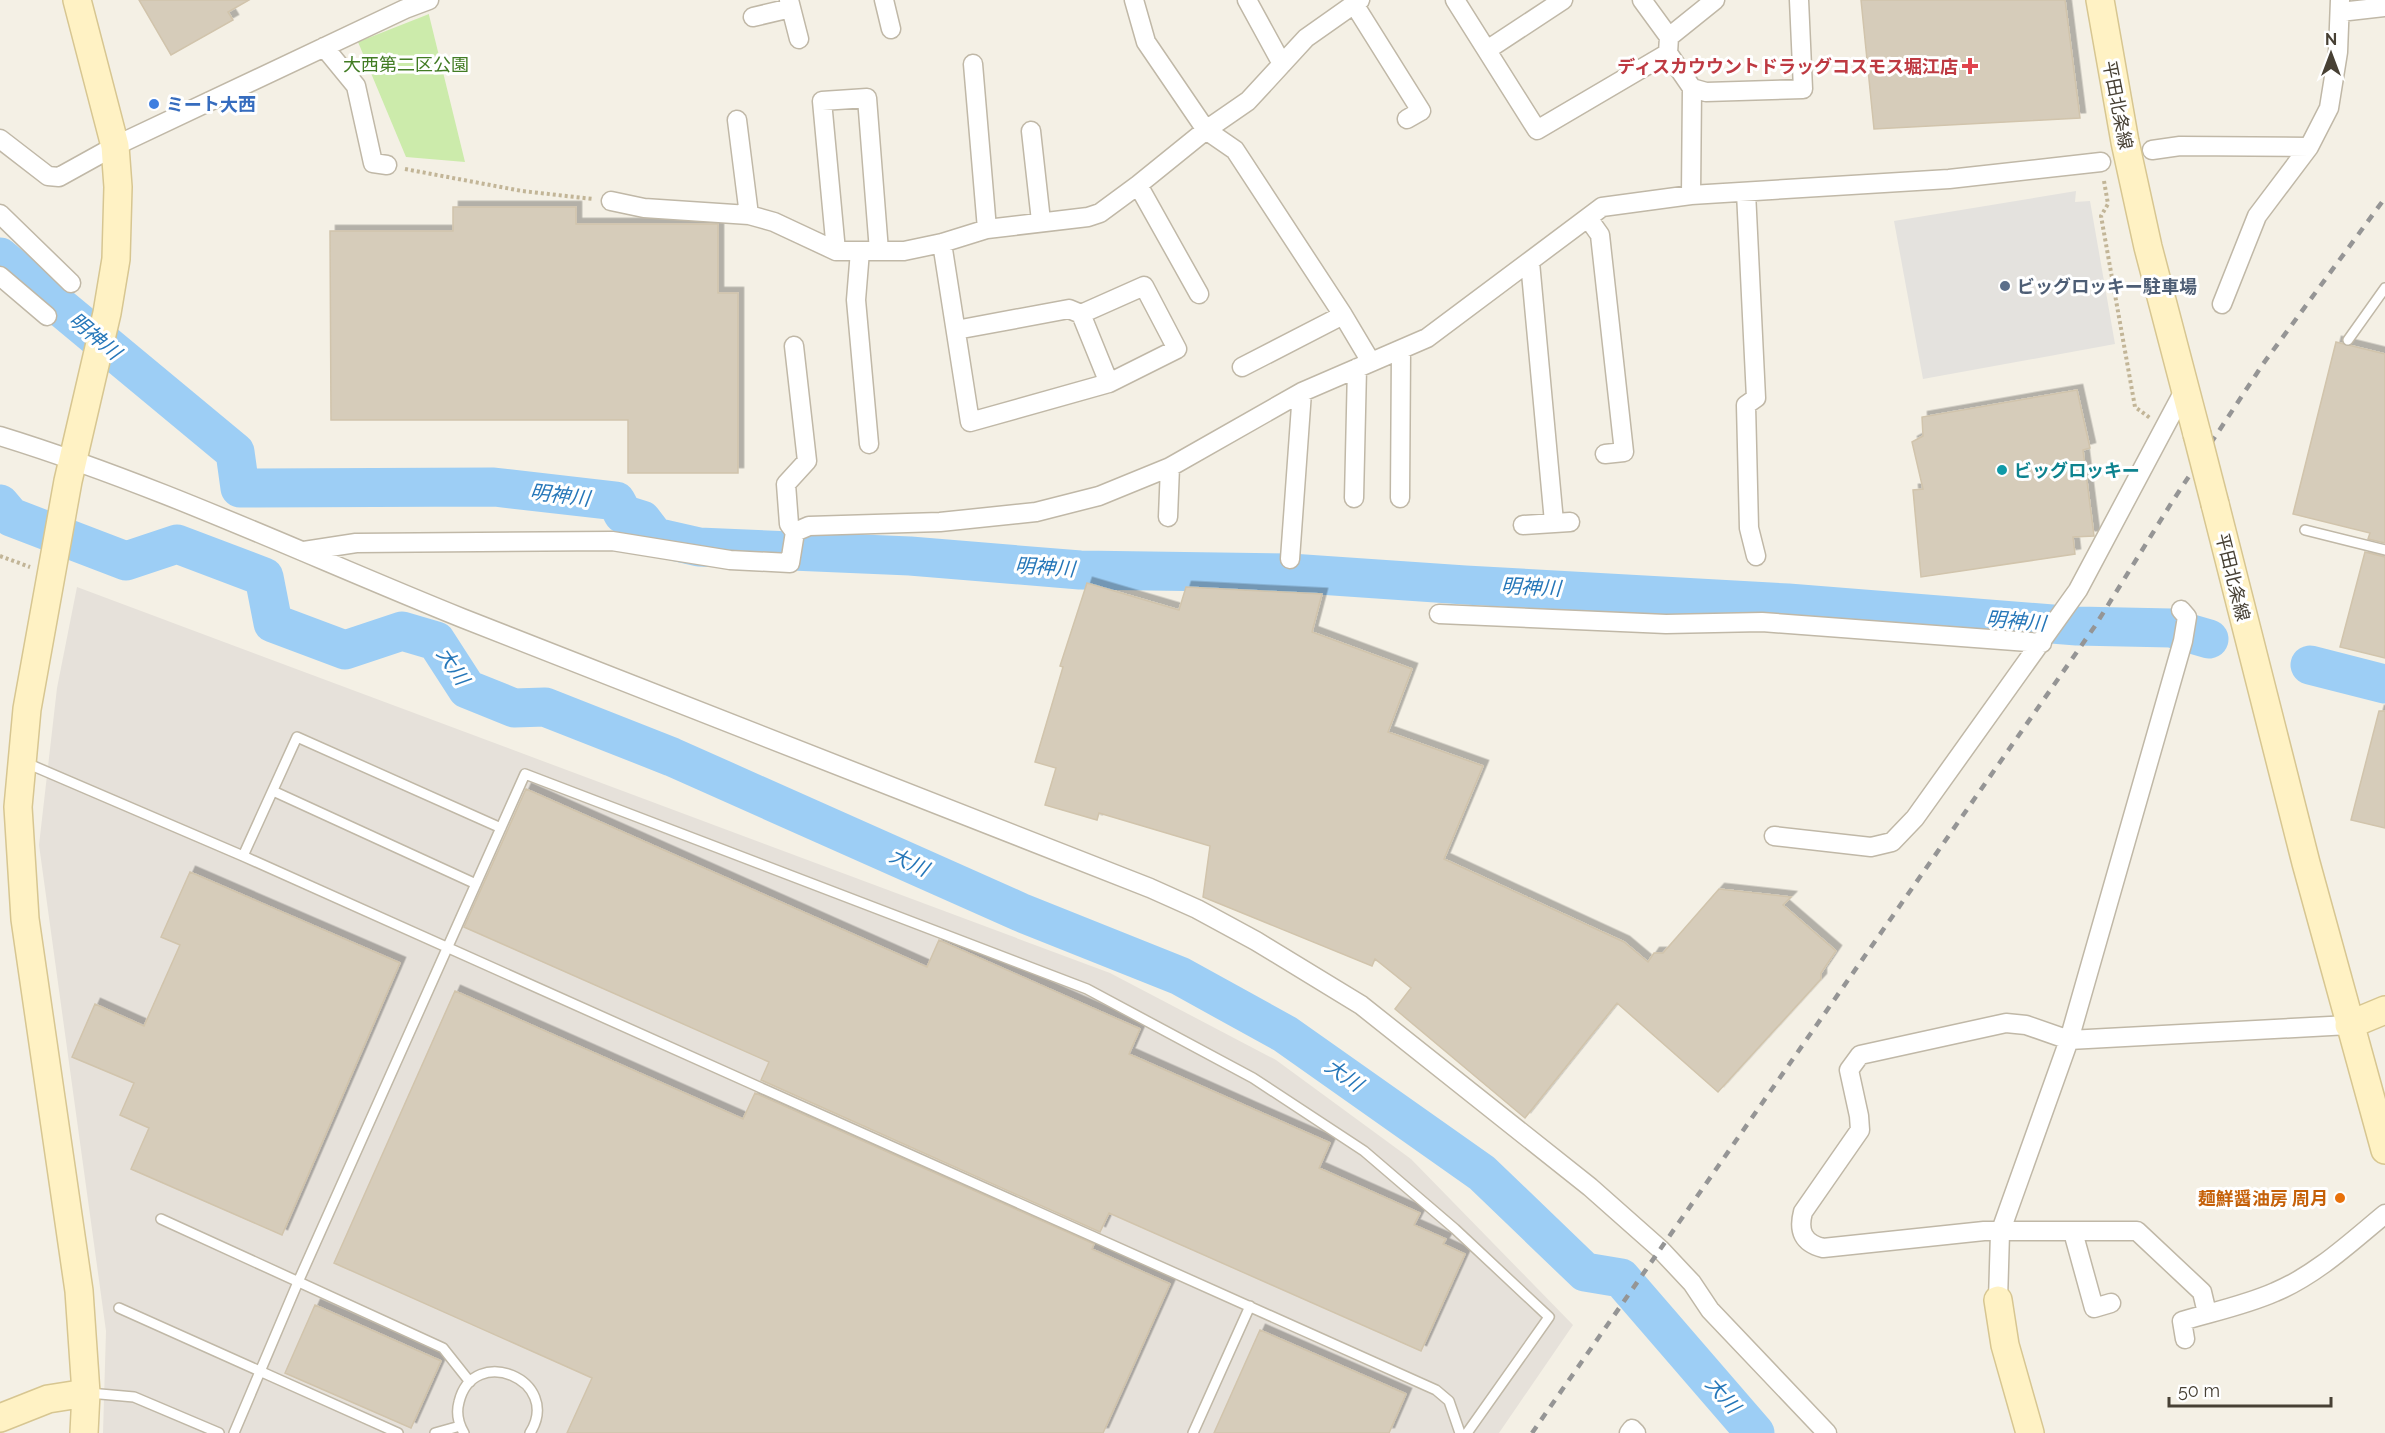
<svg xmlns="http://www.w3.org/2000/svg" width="2385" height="1433" font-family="Raleway,'Noto Sans JP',sans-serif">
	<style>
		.industrial { fill: #e6e1da }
		.green { fill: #ccebab }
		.parking { fill: #e4e2de }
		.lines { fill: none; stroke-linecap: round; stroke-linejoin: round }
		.river { stroke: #9dcef5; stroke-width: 39 }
		.building { fill: #d6ccba; stroke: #d1c4ac; stroke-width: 1.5; filter: url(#shadow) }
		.lane-casing { stroke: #c0b8a7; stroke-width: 12 }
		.street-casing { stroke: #c0b8a7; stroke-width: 21 }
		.secondary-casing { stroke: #d7c691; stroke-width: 30 }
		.path { stroke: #c2b597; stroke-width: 4; stroke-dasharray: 3 3; stroke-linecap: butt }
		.lane { stroke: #fff; stroke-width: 9 }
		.street { stroke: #fff; stroke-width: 18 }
		.secondary { stroke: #fff2c4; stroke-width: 27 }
		.rail { stroke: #959595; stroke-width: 4.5; stroke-dasharray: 8 8; stroke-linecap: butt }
		.secondary-bridge-casing { stroke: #d7c691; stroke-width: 30; stroke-linecap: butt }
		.secondary-bridge { stroke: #fff2c4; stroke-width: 27 }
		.health-dot { fill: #e0444e; stroke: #fff; stroke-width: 2 }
		.shop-dot { fill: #3f7fe0; stroke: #fff; stroke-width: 2 }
		.service-dot { fill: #5c6f8a; stroke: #fff; stroke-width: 2 }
		.culture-dot { fill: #0f9aa8; stroke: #fff; stroke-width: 2 }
		.food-dot { fill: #e8710a; stroke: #fff; stroke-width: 2 }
		.labels { text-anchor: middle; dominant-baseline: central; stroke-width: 6; stroke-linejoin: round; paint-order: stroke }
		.park-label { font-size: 18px; fill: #427c24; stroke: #fff }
		.health-label { font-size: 18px; font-weight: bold; fill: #be3a42; stroke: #fff; text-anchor: end }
		.shop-label { font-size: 18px; font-weight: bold; fill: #366cbe; stroke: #fff; text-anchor: start }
		.street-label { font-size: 18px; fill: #474034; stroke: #fff }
		.service-label { font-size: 18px; font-weight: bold; fill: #4e5e75; stroke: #fff; text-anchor: start }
		.culture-label { font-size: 18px; font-weight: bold; fill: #0d838f; stroke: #fff; text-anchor: start }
		.food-label { font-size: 18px; font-weight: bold; fill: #c56008; stroke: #fff; text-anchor: end }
		.water-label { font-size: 20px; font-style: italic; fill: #2677b9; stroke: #fff }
	</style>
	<defs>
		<filter id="shadow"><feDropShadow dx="5.5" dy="-5.5" stdDeviation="0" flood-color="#0004"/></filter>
	</defs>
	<rect width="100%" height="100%" fill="#f4f0e5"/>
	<path class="industrial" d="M77,587L1110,973L1276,1060L1411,1159L1573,1325L1499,1433H103L106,1331L39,845L57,688Z"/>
	<path class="green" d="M429,14V15L465,162L406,157L358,42Z"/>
	<path class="parking" d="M2076,191L2075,202L2090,201L2115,344L1923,379L1894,221Z"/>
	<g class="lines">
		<path class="river" d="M0,257L235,452L240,488L494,487L616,501L623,514L642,520L655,537L699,547L910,556L1080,570L1290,573L1465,585L1788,603L2077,626L2171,628L2209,639
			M0,504L11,517L126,561L177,544L264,577L273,623L345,650L402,631L436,641L467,689L514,708L545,707L672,757L1020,912L1180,976L1285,1034L1482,1173L1585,1272L1621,1278L1755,1433
			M2310,665L2385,684"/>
	</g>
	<path class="building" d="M139,0H249L228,12L233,20L171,55Z
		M1861,0H2065L2080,118L1874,129Z
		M453,207H576V224H718V293H738V473H628V420H331L330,231H453Z
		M2336,342L2385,354V543L2368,539L2370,533L2293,514Z
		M2077,390L2090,448L2083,450L2094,536L2073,537L2075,554L1921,577L1913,490L1923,489L1912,442L1923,436L1922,417Z
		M2365,552L2385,557V658L2340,647Z
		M1087,583L1179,610L1186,587L1322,594L1312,632L1412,669L1388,732L1483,766L1444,859L1624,942L1648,962L1654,953H1663L1719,889L1791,897L1783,905L1836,951L1821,973V979L1718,1092L1617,1003L1525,1118L1395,1009L1411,988L1375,959L1372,966L1203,897L1210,846L1099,813L1097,820L1045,805L1056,768L1035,762L1063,667L1060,666Z
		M2379,711H2385V828L2351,820Z
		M526,789L927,967L939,940L1140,1029L1129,1054L1330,1143L1319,1168L1420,1213L1414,1225L1446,1239L1443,1244L1465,1254L1421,1351L1109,1213L1100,1232L761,1080L769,1062L464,927Z
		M190,872L400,963L282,1235L131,1169L149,1128L120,1115L134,1083L72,1057L95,1004L144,1026L180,945L161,937Z
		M455,991L743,1119L755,1093L1094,1244L1092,1249L1170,1284L1103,1433H567L592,1378L334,1263Z
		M315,1305L441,1361L411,1428L285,1373Z
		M1260,1330L1406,1394L1389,1433H1214Z"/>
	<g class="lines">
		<g class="lane-casing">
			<path id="lane" d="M2348,340L2385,288
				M2305,530L2385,550
				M24,762L243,856L1436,1390L1449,1401L1460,1433
				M273,791L476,884
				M243,856L297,737L501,828
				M161,1219L443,1348L470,1382
				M119,1308L398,1433
				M89,1393L134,1397L219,1433
				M234,1433L298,1282L525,774L1087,989L1253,1078L1364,1151L1455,1229L1549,1317L1467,1433
				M435,1433L460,1426
				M464,1433C458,1423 456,1413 459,1402C473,1343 563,1380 530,1433
				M1193,1433L1250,1306"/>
		</g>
		<g class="street-casing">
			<path id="street" d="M789,0L799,39
				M884,0L891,29
				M1134,0L1146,42L1206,130L1235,150L1343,315L1371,362
				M1247,0L1282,64
				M1455,0L1537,130L1668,53L1692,88L1691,195
				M1642,0L1669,37L1668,53
				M1354,4L1421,111L1407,119
				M2340,12L2385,7
				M753,17L791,8
				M1669,37L1715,0
				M324,47L356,86L373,163L387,165
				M1487,50L1563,0
				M973,64L987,229
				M1692,88L1706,92L1803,89L1799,0
				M737,120L749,215
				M1031,131L1041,221
				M0,139L48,176L59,177L115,146L405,9L429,0
				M2152,150L2180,146L2309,147
				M1138,185L1199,294
				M1746,192L1756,398L1746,405L1749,528L1756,556
				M611,201L644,208L749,215L774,222L836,251H904L942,243L987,229L1088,217L1100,213L1138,185L1206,130L1248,101L1306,38L1360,0
				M0,214L71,283
				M1588,218L1600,235L1624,452L1605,454
				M942,243L970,422L1109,383L1081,314L1069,309L956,330
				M836,251L822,101L867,98L879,251
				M860,251L856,300L869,444
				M1530,262L1554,522
				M0,276L47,316
				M2222,304L2257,216L2309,147L2329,108L2338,52L2340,0
				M1081,314L1144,286L1177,349L1109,383
				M794,346L807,461L786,484L789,524L795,532
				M1242,367L1343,315
				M0,436C159,485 308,556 462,618C691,710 921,798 1150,888L1197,909L1256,941L1361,1005L1590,1187L1660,1249L1692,1283L1710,1310L1827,1433
				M1354,498L1357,368
				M1400,498L1401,351
				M1168,517L1170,467
				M1523,525L1570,522
				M304,551L356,543L612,541L730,560L790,563L795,532L809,526L940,522L1036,512L1099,496L1170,467L1302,392L1427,338L1602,207L1691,195L1949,179L2101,162
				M1290,559L1302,392
				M2181,610L2187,617L2183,641L2069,1040L2026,1025L2006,1023L1860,1055L1849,1070L1859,1116L1860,1130L1803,1212C1798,1231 1803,1243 1823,1248L1984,1231H2137L2202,1292L2207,1313
				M1439,614L1666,624L1762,622L2042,643
				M1774,836L1871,847L1892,842L1915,818L2078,590L2186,387
				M2073,1232L2094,1308L2111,1303
				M1998,1300L2000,1233L2069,1040L2349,1025
				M2185,1339L2182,1321C2212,1312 2246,1305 2275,1292C2316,1275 2351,1242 2385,1214
				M1629,1433L1632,1429L1636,1433"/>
		</g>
		<g class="secondary-casing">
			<path id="secondary" d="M77,0L115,146L118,187L116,259L107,313L68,481L27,709L18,807L25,919L79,1291L86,1393L84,1433
				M2100,0L2125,142L2148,247L2197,434
				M2215,504L2306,863L2385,1150
				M2349,1025L2385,1010
				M1998,1300L2005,1345L2030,1433
				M0,1418L48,1399L86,1393"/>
		</g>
		<path class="path" d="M405,169L522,191L593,199
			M2104,181L2108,204L2101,216L2135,407L2150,418
			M0,556L30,567"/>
		<use href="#lane" class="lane"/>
		<use href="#street" class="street"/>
		<use href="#secondary" class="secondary"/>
		<path class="rail" d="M1532,1433L2095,626L2172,502L2263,364L2385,198"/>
		<g class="secondary-bridge-casing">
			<path id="secondary-bridge" d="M2197,434L2215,504"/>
		</g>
		<use href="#secondary-bridge" class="secondary-bridge"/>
	</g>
	<path class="health-dot" d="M1967 57h6v6h6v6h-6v6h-6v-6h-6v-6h6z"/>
	<circle class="shop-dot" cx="154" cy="104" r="6"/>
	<circle class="service-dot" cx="2005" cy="286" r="6"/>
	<circle class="culture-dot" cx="2002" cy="470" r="6"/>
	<circle class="food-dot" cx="2340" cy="1198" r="6"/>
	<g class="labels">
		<g class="park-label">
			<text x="406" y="64">大西第二区公園</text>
		</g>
		<g class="health-label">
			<text x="1958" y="66">ディスカウウントドラッグコスモス堀江店</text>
		</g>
		<g class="shop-label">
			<text x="166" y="104">ミート大西</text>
		</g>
		<g class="street-label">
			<text transform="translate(2118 105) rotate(79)">平田北条線</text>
			<text transform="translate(2233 577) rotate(76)">平田北条線</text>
		</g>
		<g class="service-label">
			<text x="2017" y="286">ビッグロッキー駐車場</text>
		</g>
		<g class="culture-label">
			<text x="2014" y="470">ビッグロッキー</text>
		</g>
		<g class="food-label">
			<text x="2328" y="1198">麺鮮醤油房 周月</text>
		</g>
		<g class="water-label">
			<text transform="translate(95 336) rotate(40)">明神川</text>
			<text transform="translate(560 495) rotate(7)">明神川</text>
			<text transform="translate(1045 567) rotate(4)">明神川</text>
			<text transform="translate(1531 587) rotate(3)">明神川</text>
			<text transform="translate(2016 621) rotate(5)">明神川</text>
			<text transform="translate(453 666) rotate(56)">大川</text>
			<text transform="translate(909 862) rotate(24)">大川</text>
			<text transform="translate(1344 1075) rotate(35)">大川</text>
			<text transform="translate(1723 1395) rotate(49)">大川</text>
		</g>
	</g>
	<g transform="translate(2331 54)" stroke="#ffffff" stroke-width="4.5" paint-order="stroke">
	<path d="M0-4.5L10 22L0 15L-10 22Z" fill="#474034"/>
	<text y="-9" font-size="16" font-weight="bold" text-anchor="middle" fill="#474034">N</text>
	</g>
	<path d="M2169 1397v9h162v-9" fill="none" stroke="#474034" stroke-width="3"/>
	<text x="2178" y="1397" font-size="18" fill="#474034" stroke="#ffffff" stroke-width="4.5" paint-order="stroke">50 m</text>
</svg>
